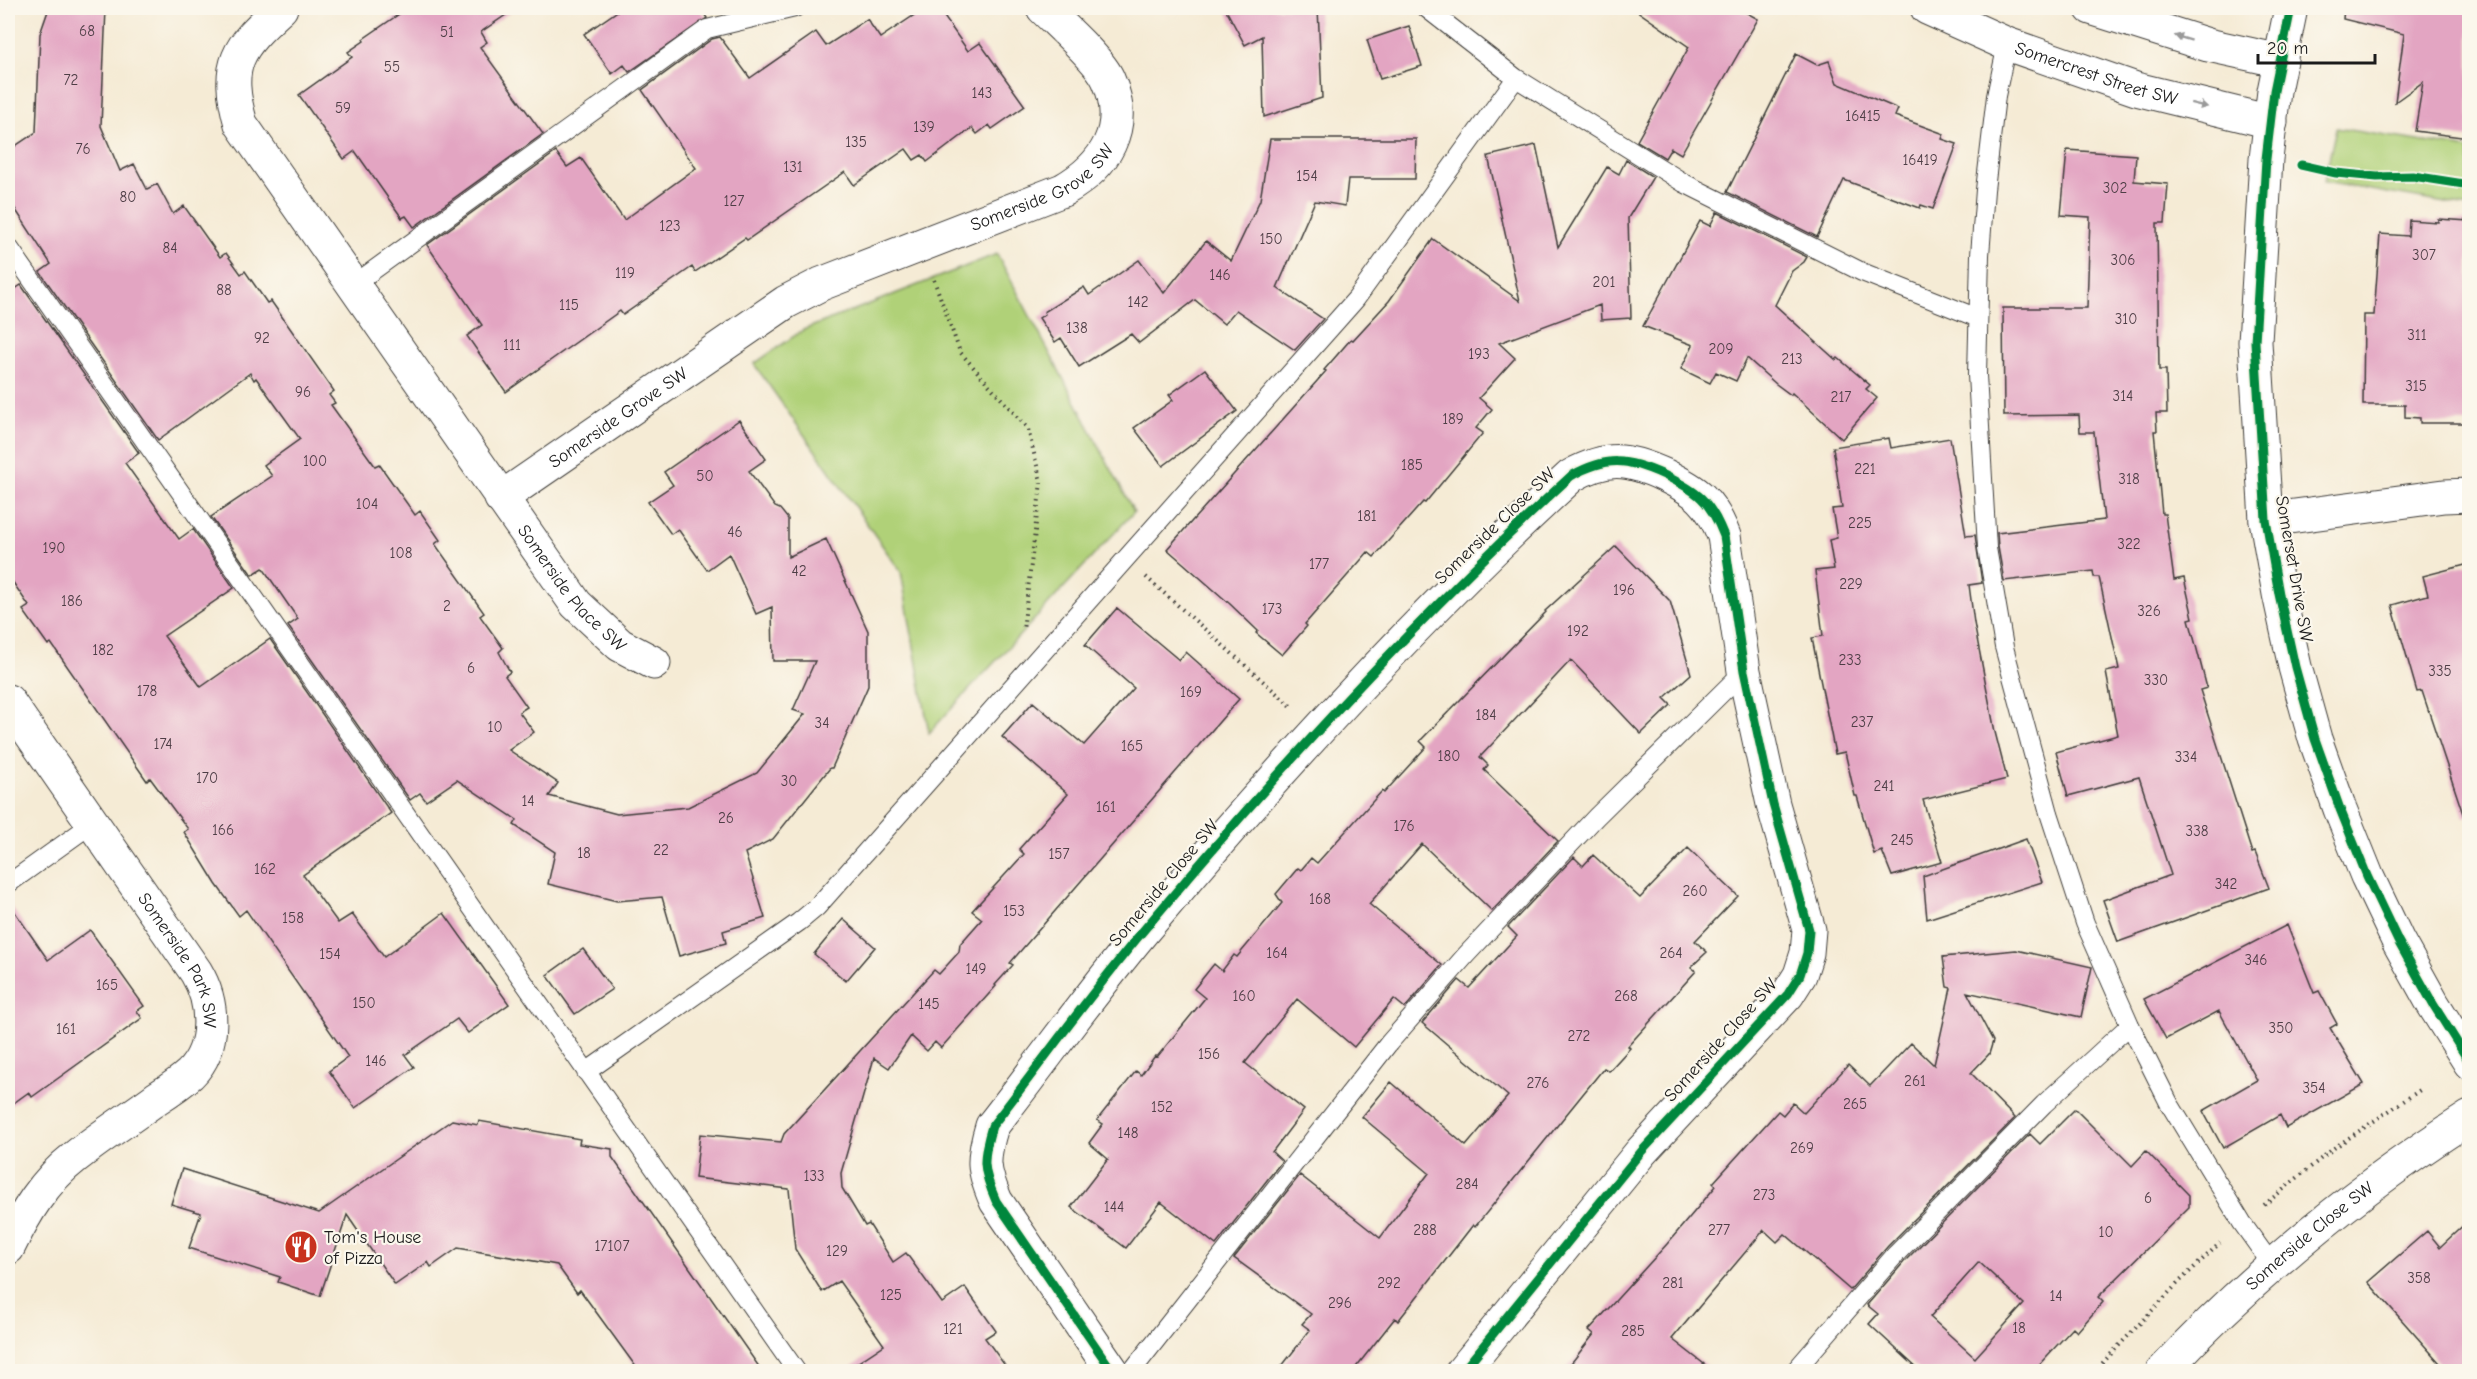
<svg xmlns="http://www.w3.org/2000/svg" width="2477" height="1379" font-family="'Comic Neue',sans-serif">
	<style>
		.green { fill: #b0d178; stroke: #66764a; stroke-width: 1.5 }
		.building { fill: #e3a5c2; fill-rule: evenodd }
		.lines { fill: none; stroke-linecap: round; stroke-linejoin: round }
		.lane-casing { stroke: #3d3b38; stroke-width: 20 }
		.street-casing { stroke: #3d3b38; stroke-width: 35 }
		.secondary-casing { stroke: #3d3b38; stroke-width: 35 }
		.path { stroke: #3d3b38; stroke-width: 4; stroke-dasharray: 1.5 4.5; stroke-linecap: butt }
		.lane { stroke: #fff; stroke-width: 18 }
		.street { stroke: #fff; stroke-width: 33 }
		.secondary { stroke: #fff; stroke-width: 33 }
		.cycleway-casing { stroke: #fbf7ec; stroke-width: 13 }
		.cycleway { stroke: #00873e; stroke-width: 9 }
		.oneway { fill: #999 }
		.labels { text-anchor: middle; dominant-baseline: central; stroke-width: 4.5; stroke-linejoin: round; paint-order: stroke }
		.number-label { font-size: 15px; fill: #4e3e46 }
		.street-label { font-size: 18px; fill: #1c1c1c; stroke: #fbf7ec }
		.poi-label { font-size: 18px; fill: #1c1c1c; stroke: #fbf7ec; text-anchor: start }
	</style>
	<rect width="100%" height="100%" fill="#fbf7ec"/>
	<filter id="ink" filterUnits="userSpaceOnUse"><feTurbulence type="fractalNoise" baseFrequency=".0167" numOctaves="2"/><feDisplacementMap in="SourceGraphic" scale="12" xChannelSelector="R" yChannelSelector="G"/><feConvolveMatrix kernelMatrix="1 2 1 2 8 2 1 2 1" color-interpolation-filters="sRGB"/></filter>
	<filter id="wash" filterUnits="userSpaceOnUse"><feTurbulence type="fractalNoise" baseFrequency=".008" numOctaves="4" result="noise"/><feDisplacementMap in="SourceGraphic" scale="24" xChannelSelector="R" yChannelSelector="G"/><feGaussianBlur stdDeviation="1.35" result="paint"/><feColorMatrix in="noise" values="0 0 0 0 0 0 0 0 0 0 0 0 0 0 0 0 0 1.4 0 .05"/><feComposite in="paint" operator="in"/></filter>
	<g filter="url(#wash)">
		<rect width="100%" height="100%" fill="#f5ebd5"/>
		<path class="green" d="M2336,128L2469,149V207L2324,182Z
			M997,254L1134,512L929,733L901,572L754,364L803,330Z"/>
		<g id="blocks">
			<path class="building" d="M49,8H106L101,126L120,171L134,164L147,189L157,184L173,214L184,206L220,257L226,253L241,274L245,271L267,303L271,301L334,391L329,395L335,403L331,405L375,466L379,464L415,515L420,511L440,540L435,544L484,613L480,616L503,648L499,652L510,672L505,676L527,707L519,712L534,732L509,750L558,783L549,796L617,814L688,807L757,773L805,714L793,710L815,661H773L772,607L756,614L729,554L707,570L678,529L671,534L648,502L673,485L664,472L739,420L766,459L749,471L775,507L780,509L788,519V557L826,539L868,631V686L832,768H830L773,839L745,853L765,918L723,931L726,943L679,956L662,897L617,901L548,884L555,852L514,825L517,820L457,780L426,801L420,793L410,800L288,626L298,619L263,568L252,575L211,517L272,476L264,465L300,439L256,378L254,380L250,373L158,440L40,272L51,264L8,198V151L36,132L40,34Z
				M408,8H516L481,32L487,42L480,47L543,134L414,227L406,216L402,218L355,151L344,159L299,95L352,57L348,52L364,41L363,39Z
				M622,8H700L707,18L629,72L624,65L612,74L584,34Z
				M925,8H938L968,51L980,43L1025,106L992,129L989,125L977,134L972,128L927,162L922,155L914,160L906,149L854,185L845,172L747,240L745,238L695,272L692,267L623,315L620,311L506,392L467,336L482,325L427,245L556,152L567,167L581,158L624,220L696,168L642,90L712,39L720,37L750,78L816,32L826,46L867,19L880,38Z
				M1225,8H1318L1322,98L1264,117L1262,36L1245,45Z
				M1633,8H1738L1758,19L1681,154L1671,148L1665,158L1637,141L1689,47Z
				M2344,8H2469V138L2415,131L2423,82L2395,102L2404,34L2343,19Z
				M1409,26L1422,66L1380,79L1367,40Z
				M1796,54L1817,65L1829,61L1837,83L1898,109L1895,116L1944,134L1942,139L1957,144L1933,209L1921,205L1920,208L1844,180L1817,237L1727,192Z
				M1270,139H1416L1415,179H1348L1345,206L1315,201L1277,288L1323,319L1295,350L1236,310L1224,324L1195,300L1139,343L1131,334L1079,367L1061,338L1055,342L1039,318L1045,314L1044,312L1084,287L1089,295L1139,260L1164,293L1206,241L1231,261L1260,200Z
				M1536,145L1558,247L1607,167L1619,174L1626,160L1653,177L1628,218L1631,318L1601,320L1600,305L1499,343L1515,358L1479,398L1492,409L1476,428L1483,433L1425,503L1423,502L1374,557L1368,552L1305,624L1307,626L1282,655L1256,633L1258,631L1230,604L1167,549L1326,371L1324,370L1351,339L1353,340L1389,301L1433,239L1520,301L1488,156Z
				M2067,150L2136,155L2134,181L2168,184L2165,223H2157L2159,370H2166L2167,413H2156L2157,431H2154L2162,514H2165L2174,580L2184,578L2193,618L2189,619L2207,688L2200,690L2252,853L2255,852L2269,888L2118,942L2103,900L2171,875L2139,777L2068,796L2056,752L2118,735L2106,672L2119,669L2099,577H2094L2093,571L2004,581L1998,547L1997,533L2104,520L2094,432H2080L2079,415L2004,416L2003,308H2087L2090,217L2061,215Z
				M1717,212L1807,257L1804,262L1792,271L1775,305L1836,360L1838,358L1870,385L1866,389L1877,398L1842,439L1792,393L1791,395L1776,384L1747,358L1736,381L1716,372L1710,383L1681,369L1693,345L1643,326L1700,221L1710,226Z
				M2438,219L2469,221V423H2420V418L2405,417V405H2363L2364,315H2374L2380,234L2408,236L2409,220L2438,222Z
				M21,285L139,453L125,463L179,539L193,529L234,588L164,636L201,687L270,639L391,813L303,875L338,923L352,914L384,957L444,913L509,1004L468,1033L457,1019L405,1055L414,1067L355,1108L329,1071L348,1057L246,910L239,916L216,884L184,832L188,829L150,778L147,781L51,643L48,645L23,610L29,606L8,575V294Z
				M1205,369L1237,411L1163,466L1134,428L1173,400L1169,395Z
				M1889,438L1891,448L1950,438L1966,536L1975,535L1982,583L1969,585L1974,623L1995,732L2007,779L1923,800L1942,862L1892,876L1882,851L1874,854L1857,796H1855L1845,752L1835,754L1812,638L1823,636L1815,571L1834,569L1829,540L1837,538L1832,509L1842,508L1833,447Z
				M1616,546L1670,601L1691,674L1664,698L1671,705L1641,734L1571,660L1480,757L1488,765L1484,770L1558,841L1492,911L1422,844L1369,904L1442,965L1405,1008L1394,999L1354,1047L1297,999L1245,1063L1304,1110L1272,1152L1282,1161L1216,1245L1161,1202L1126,1248L1071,1207L1108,1159L1089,1143L1103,1124L1097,1120L1136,1071L1141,1075L1155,1056L1157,1057L1205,998L1194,989L1214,964L1222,971L1234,955L1237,957L1282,903L1276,894L1298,868L1301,870L1311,858L1317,863L1382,791L1384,793L1426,747L1420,741L1546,612L1545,611Z
				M2469,564V816L2464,817L2422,691L2417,692L2392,605L2428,595L2423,576Z
				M1117,608L1179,660L1186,652L1239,699L1010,963L1013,965L995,985L996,986L941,1048L935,1042L927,1051L911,1036L889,1068L874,1058L841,1173L842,1188L865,1226L869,1224L893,1262L906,1253L942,1303L965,1287L996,1331L985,1338L1009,1371H845L884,1345L839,1281L822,1292L795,1249L789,1189L695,1178L700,1134L781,1142L784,1134L934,970L939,974L959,952L960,944L982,919L972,911L1024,854L1019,849L1068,794L1002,737L1033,702L1084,745L1134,688L1085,645Z
				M2026,839L2042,882L1927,919L1923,876Z
				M1688,848L1738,896L1695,941L1707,952L1691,967L1696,971L1628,1046L1630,1048L1609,1071L1604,1068L1475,1227L1473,1225L1398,1321L1395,1318L1353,1371H1278L1310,1330L1302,1324L1311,1314L1234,1258L1300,1175L1380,1238L1429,1173L1362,1117L1391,1082L1466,1146L1508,1096L1422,1023L1459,980L1469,988L1517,936L1508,927L1574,857L1583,866L1593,855L1640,898Z
				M8,902L48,960L90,930L144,1006L137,1011L142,1018L32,1097L29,1092L8,1107Z
				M843,919L875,947L846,981L814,954Z
				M2287,925L2314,993L2319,991L2337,1024L2330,1028L2364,1084L2286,1128L2280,1115L2223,1148L2203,1111L2257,1080L2219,1011L2166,1039L2144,999Z
				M583,949L612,989L575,1014L547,975Z
				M2016,950L2092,967L2081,1017L1967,992L1993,1041L1989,1054L1971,1073L2015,1118L1888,1246L1850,1290L1785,1234L1777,1242L1764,1230L1672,1339L1713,1371H1565L1594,1334L1589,1330L1667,1244L1716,1186L1713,1183L1778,1111L1783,1115L1793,1103L1804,1113L1848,1065L1870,1086L1911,1043L1934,1065L1951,988L1947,987L1943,957Z
				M2075,1109L2132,1166L2146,1151L2189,1195V1207L2098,1297L2103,1302L2077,1332L2073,1328L2033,1371H1920L1869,1324L1878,1314L1867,1305L1904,1262L2030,1134L2040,1144ZM1979,1262L2024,1304L1975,1358L1930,1317Z
				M452,1120L478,1125L479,1121L580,1139L579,1144L612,1149V1157L762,1371H639L580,1290L577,1293L557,1265L458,1248L431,1267L428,1262L395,1285L347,1215L320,1296L278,1282L280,1277L189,1248L201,1213L171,1204L182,1169L319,1213Z
				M2469,1220V1371H2447L2368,1282L2427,1231L2440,1247Z"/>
		</g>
	</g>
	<g filter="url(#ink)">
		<use href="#blocks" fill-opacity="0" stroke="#3d3b38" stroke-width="1.5"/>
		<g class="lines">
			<g class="lane-casing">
				<path id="lane" d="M1426,8L1516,78L1684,183L1862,272L1978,318
					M2007,44L1996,96L1985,190L1980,255L1977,375L1987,548L2004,647L2049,813L2085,923L2130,1025L2169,1103L2242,1223L2272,1265
					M8,246L797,1372
					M353,285L707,29L795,8
					M8,884L93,823
					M586,1072L799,922L817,907L1356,299L1516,78
					M1131,1372L1389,1043L1466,955L1596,817L1744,671
					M1794,1372L1896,1254L2044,1104L2130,1025"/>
			</g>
			<g class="street-casing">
				<g id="street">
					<path id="s1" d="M281,8C237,48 224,64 241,124L576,604L620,645L654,663"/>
					<path id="s2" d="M501,498L786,302L821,284L1063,190C1105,166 1130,128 1108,79C1100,60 1059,24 1043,8"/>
					<path d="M2266,520L2444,496L2470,495"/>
					<path id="s3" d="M8,701L196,972C214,1002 217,1047 190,1074C180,1083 168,1091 157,1098C130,1118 101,1136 75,1157C44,1181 25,1213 8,1248"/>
					<path d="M1113,1372L996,1201C982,1169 982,1159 992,1126C1046,1057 1097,984 1154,918C1284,763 1422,613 1571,476C1607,456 1627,458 1664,475C1697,491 1710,500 1724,536L1744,671L1773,804L1809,930L1807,953L1800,975L1788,994L1641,1152L1462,1372"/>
					<path id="s4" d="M2162,1372C2255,1273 2356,1190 2470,1117"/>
				</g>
			</g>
			<g class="secondary-casing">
				<g id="secondary">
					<path id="s5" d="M1927,8L2007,44L2136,89L2271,122"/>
					<path d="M2091,8L2208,45L2281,61"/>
					<path d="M2291,8L2274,91L2266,159L2255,342L2266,520L2279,594L2295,667L2315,739L2340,809L2367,876L2398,941L2433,1004L2470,1063"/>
				</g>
			</g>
			<path class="path" d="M934,280L960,352L1028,429L1041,482L1023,630
				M1146,577L1291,706
				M2264,1205L2334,1148L2420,1090
				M2094,1372L2179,1282L2220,1243"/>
			<use href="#lane" class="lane"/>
			<use href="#street" class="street"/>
			<use href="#secondary" class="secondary"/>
			<g class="cycleway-casing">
				<path id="cycleway" d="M2291,8L2274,91L2266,159L2255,342L2266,520L2279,594L2295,667L2315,739L2340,809L2367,876L2398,941L2433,1004L2470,1063
					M2301,165L2336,173L2377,177L2413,176L2470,185
					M1113,1372L996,1201C982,1169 982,1159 992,1126C1046,1057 1097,984 1154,918C1284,763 1422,613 1571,476C1607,456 1627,458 1664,475C1697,491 1710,500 1724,536L1744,671L1773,804L1809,930L1807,953L1800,975L1788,994L1641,1152L1462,1372"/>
			</g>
			<use href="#cycleway" class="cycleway"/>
		</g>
		<defs><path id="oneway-solid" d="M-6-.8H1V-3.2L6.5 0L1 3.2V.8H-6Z" transform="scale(1.5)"/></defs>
		<g class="oneway">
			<use href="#oneway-solid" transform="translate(2183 38) rotate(-163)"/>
			<use href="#oneway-solid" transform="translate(2199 105) rotate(14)"/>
		</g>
	</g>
	<defs>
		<g id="restaurant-disc" transform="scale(1.725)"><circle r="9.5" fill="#c8321e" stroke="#fbf7ec"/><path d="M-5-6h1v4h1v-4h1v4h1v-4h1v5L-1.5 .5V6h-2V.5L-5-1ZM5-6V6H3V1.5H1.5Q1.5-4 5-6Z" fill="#fff"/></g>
	</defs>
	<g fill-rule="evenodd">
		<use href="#restaurant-disc" x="301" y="1247"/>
	</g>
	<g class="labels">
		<g class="number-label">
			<text x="87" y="31">68</text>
			<text x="447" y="32">51</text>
			<text x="392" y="67">55</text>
			<text x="71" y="80">72</text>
			<text x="982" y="93">143</text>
			<text x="343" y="108">59</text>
			<text x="1863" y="116">16415</text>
			<text x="924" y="127">139</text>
			<text x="856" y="142">135</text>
			<text x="83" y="149">76</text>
			<text x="1920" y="160">16419</text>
			<text x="793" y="167">131</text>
			<text x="1307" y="176">154</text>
			<text x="2115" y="188">302</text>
			<text x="128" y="197">80</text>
			<text x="734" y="201">127</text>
			<text x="670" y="226">123</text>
			<text x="1271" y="239">150</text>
			<text x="170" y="248">84</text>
			<text x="2424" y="255">307</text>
			<text x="2123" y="260">306</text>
			<text x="625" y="273">119</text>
			<text x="1220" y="275">146</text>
			<text x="1604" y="282">201</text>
			<text x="224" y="290">88</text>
			<text x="1138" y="302">142</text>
			<text x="569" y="305">115</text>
			<text x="2126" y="319">310</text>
			<text x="1077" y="328">138</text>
			<text x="2417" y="335">311</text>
			<text x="262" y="338">92</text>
			<text x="512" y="345">111</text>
			<text x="1721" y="349">209</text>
			<text x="1479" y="354">193</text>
			<text x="1792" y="359">213</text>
			<text x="2416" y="386">315</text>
			<text x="303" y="392">96</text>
			<text x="2123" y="396">314</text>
			<text x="1841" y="397">217</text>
			<text x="1453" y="419">189</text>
			<text x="315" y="461">100</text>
			<text x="1412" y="465">185</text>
			<text x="1865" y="469">221</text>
			<text x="705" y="476">50</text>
			<text x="2129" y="479">318</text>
			<text x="367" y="504">104</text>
			<text x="1367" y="516">181</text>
			<text x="1860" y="523">225</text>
			<text x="735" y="532">46</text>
			<text x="2129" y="544">322</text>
			<text x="54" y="548">190</text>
			<text x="401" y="553">108</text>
			<text x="1319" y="564">177</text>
			<text x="799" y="571">42</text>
			<text x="1851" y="584">229</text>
			<text x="1624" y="590">196</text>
			<text x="72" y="601">186</text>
			<text x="447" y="606">2</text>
			<text x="1272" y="609">173</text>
			<text x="2149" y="611">326</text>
			<text x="1578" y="631">192</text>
			<text x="103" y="650">182</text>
			<text x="1850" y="660">233</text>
			<text x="471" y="668">6</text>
			<text x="2440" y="671">335</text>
			<text x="2156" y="680">330</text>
			<text x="147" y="691">178</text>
			<text x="1191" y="692">169</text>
			<text x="1486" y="715">184</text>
			<text x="1862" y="722">237</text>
			<text x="822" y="723">34</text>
			<text x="495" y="727">10</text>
			<text x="163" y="744">174</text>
			<text x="1132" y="746">165</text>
			<text x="1449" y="756">180</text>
			<text x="2186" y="757">334</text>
			<text x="207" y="778">170</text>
			<text x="789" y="781">30</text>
			<text x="1884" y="786">241</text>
			<text x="528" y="801">14</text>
			<text x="1106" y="807">161</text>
			<text x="726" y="818">26</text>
			<text x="1404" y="826">176</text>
			<text x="223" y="830">166</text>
			<text x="2197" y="831">338</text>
			<text x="1902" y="840">245</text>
			<text x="661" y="850">22</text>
			<text x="584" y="853">18</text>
			<text x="1059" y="854">157</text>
			<text x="265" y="869">162</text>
			<text x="2226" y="884">342</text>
			<text x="1695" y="891">260</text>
			<text x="1320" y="899">168</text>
			<text x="1014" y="911">153</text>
			<text x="293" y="918">158</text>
			<text x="1277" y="953">164</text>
			<text x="1671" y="953">264</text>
			<text x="330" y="954">154</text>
			<text x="2256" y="960">346</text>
			<text x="976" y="969">149</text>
			<text x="107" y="985">165</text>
			<text x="1244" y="996">160</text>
			<text x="1626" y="996">268</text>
			<text x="364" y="1003">150</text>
			<text x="929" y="1004">145</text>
			<text x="2281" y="1028">350</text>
			<text x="66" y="1029">161</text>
			<text x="1579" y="1036">272</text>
			<text x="1209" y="1054">156</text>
			<text x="376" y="1061">146</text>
			<text x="1915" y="1081">261</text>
			<text x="1538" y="1083">276</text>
			<text x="2314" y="1088">354</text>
			<text x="1855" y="1104">265</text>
			<text x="1162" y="1107">152</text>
			<text x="1128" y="1133">148</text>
			<text x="1802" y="1148">269</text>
			<text x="814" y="1176">133</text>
			<text x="1467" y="1184">284</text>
			<text x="1764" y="1195">273</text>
			<text x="2148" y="1198">6</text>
			<text x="1114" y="1207">144</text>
			<text x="1425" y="1230">288</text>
			<text x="1719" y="1230">277</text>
			<text x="2106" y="1232">10</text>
			<text x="612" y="1246">17107</text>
			<text x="837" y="1251">129</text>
			<text x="2419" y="1278">358</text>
			<text x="1389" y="1283">292</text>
			<text x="1673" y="1283">281</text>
			<text x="891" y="1295">125</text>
			<text x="2056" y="1296">14</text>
			<text x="1340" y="1303">296</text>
			<text x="2019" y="1328">18</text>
			<text x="953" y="1329">121</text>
			<text x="1633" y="1331">285</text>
		</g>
		<g class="street-label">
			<text stroke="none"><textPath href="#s5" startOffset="182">Somercrest Street SW</textPath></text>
			<text stroke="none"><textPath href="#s2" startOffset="628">Somerside Grove SW</textPath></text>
			<text stroke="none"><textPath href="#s2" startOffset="142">Somerside Grove SW</textPath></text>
			<text transform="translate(1495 526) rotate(-44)">Somerside Close SW</text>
			<text transform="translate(2294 569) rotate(80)">Somerset Drive SW</text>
			<text stroke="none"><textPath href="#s1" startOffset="704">Somerside Place SW</textPath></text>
			<text transform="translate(1164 883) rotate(-50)">Somerside Close SW</text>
			<text stroke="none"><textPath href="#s3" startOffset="312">Somerside Park SW</textPath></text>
			<text transform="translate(1721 1040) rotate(-48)">Somerside Close SW</text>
			<text stroke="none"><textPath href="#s4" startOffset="201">Somerside Close SW</textPath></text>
		</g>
		<g class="poi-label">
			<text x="324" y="1237">Tom's House<tspan x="324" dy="21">of Pizza</tspan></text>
		</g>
	</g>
	<rect width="2477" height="1379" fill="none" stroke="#fbf7ec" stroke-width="30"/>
	<path d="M2258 54v9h117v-9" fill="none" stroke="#1c1c1c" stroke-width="3"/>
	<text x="2267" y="54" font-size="18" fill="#1c1c1c" stroke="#fbf7ec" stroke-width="4.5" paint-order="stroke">20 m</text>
</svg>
